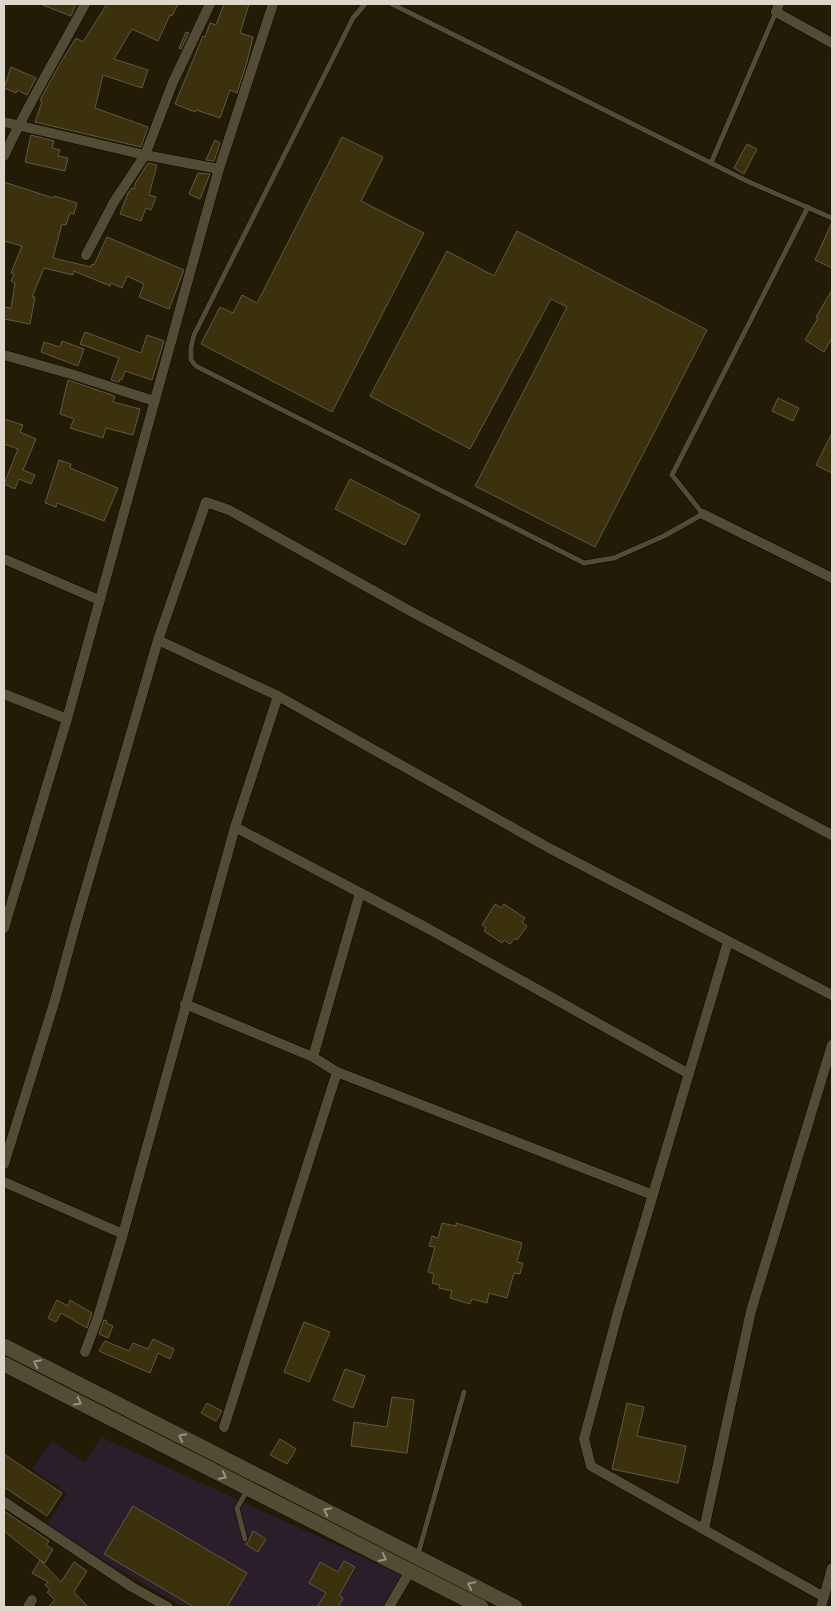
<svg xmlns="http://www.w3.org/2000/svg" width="836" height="1611" font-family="'Noto Serif',serif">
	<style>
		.industrial { fill: #2a1e2b }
		.building { fill: #3b310d; stroke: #605942 }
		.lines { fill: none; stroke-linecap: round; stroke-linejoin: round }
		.service-casing { stroke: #0b0600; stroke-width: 6 }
		.minor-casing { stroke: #0b0600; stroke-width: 11 }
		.secondary-casing { stroke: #0b0600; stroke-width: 16 }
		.service { stroke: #534c34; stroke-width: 5 }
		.minor { stroke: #534c34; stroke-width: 10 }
		.secondary { stroke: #534c34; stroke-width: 15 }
		.oneway { stroke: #98927f }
	</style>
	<rect width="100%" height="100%" fill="#221b06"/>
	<path class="industrial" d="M101,1437L402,1575L382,1607H183L46,1526L67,1493L32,1469L52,1441L85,1463Z"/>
	<path class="building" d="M40,4H76L71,16Z
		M107,4H178L172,16L170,15L158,41L132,29L114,59L148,70L142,88L103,75L95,108L148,127L141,147L35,122L42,102L40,100L61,62L76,38L83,42Z
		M224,4H249L240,33L253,37L247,62L237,93L230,90L220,118L196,110L195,112L175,104L203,36L205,37L210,23L216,25Z
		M186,32L189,33L181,49L179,48Z
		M11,67L36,78L27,95L17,90L16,93L4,88Z
		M31,135L54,141L52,148L60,150L58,156L68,158L65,171L25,162Z
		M342,137L383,157L361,201L424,233L332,412L201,344L220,307L233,313L242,295L257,303Z
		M215,140L220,143L214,161L206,160Z
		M747,144L757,149L744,174L734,168Z
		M148,163L157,165L149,195L156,197L151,210L146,208L141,221L120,214L128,193L132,188L134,189L136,182Z
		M198,173L210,174L200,199L189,194Z
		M4,182L53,198L54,196L77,203L74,214L70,213L66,225L62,224L53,258L91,267L92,264L94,265L107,237L184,270L169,309L139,297L144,284L127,276L122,288L111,283L110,286L74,271L73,275L44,268L32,297H35L30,324L4,319V307L11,308L15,283L11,281L14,274L11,273L22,246L4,241Z
		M832,222V268L815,260Z
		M517,231L707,330L595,547L475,486L567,307L551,299L470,449L370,396L447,251L494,276Z
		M832,290V338L824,352L805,340L818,318L816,317Z
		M85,332L141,353L147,335L164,341L152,380L125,371L122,380L120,379L119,382L111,380L119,358L80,344Z
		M62,341L84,349L78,366L41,352L44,342L60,347Z
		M68,380L115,396L113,402L140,409L133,435L106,428L103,438L70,428L74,419L60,414Z
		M778,398L799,408L793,421L772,411Z
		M4,419L23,425L20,432L36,439L23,470L35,475L31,484L19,479L15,489L4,484L18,449L4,444Z
		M832,433V473L816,465Z
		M59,460L71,464L70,468L118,488L104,521L57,503L56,507L45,503Z
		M350,479L420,515L405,545L335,509Z
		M495,904L501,908L504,904L525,918L522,922L527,926L517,940L515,938L510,944L504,940L502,943L484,931L486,928L482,925Z
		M442,1223L456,1226V1223L522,1243L517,1262L523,1263L520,1274L514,1273L507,1298L489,1293L487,1303L472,1299L470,1304L450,1298L452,1291L439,1288L440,1285L432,1283L434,1274L428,1272L435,1247L429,1246L432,1236L438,1238Z
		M57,1300L68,1306L70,1300L92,1313L87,1328L61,1313L56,1322L48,1318Z
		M104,1320L107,1321L106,1323L113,1326L108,1338L99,1334Z
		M304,1322L330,1332L309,1382L284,1372Z
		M153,1339L174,1349L170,1359L158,1353L150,1373L99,1351L105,1341L129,1351L133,1343L148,1349Z
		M345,1369L365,1376L353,1408L333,1400Z
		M392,1397L414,1400L407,1453L351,1446L354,1422L387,1427Z
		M207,1403L222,1411L216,1421L201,1413Z
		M627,1403L644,1407L637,1436L686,1446L678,1483L612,1469Z
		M280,1439L296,1449L287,1464L270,1455Z
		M4,1454L62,1493L47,1516L4,1487Z
		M133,1506L247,1573L227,1607H194L104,1554Z
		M4,1511L49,1541L46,1545L53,1549L45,1563L40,1560L61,1582L74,1562L87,1571L74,1592L88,1607H48L55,1600L47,1592L50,1590L45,1585L48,1582L32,1573L40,1560L4,1531Z
		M253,1531L266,1539L258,1552L245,1544L248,1542Z
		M344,1561L355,1567L339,1595L343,1598L338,1607H317L326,1593L309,1583L320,1562L338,1572Z"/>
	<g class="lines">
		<g class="service-casing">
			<path id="service" d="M365,4L353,18L194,335L191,347V360L196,366L584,563L614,558L664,536L703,514L672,475L808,207
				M392,4L749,182L832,218
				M711,163L776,12
				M245,1539L237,1508L247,1491
				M418,1554L464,1392"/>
		</g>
		<g class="minor-casing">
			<path id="minor" d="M779,4L776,12L832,43
				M4,122L145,155L219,169
				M4,156C28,104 58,55 85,4
				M86,255L114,202L145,155L173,82L210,4
				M4,355L71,374L154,401
				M703,514L832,578
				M4,559L99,600
				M158,640L278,696
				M4,694L67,719
				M235,827L429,929L689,1074
				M360,893L313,1057L337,1072L653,1195
				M4,928L67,719L204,222L219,169L273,4
				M728,942L618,1312L584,1439L591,1466L824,1597
				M185,1004L313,1057
				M4,1164L55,1000L75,926L158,640L206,502L229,510L410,611L832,835
				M4,1182L123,1234L235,827L278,696L549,848L832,995
				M85,1352L98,1317L123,1234
				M224,1427L337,1072
				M4,1502L132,1587L168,1607
				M704,1529L751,1311L832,1045
				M28,1607L32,1600
				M389,1607L410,1571
				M821,1607L832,1568"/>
		</g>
		<g class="secondary-casing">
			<path id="secondary" d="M4,1346L515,1607
				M4,1364L481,1607"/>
		</g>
		<use href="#service" class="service"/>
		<use href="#minor" class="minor"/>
		<use href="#secondary" class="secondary"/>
	</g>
	<defs><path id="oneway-chevron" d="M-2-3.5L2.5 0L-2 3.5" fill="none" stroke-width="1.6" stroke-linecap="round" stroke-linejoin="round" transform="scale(1.25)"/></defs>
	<g class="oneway">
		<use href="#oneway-chevron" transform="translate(37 1363) rotate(-153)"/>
		<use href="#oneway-chevron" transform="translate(78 1402) rotate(27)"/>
		<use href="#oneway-chevron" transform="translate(182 1437) rotate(-153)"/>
		<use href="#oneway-chevron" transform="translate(223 1476) rotate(27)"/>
		<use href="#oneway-chevron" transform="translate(327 1511) rotate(-153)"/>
		<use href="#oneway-chevron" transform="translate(383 1558) rotate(27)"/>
		<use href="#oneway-chevron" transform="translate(471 1585) rotate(-153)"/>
	</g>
	<rect width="836" height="1611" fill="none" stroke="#dcd7ca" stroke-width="10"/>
</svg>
